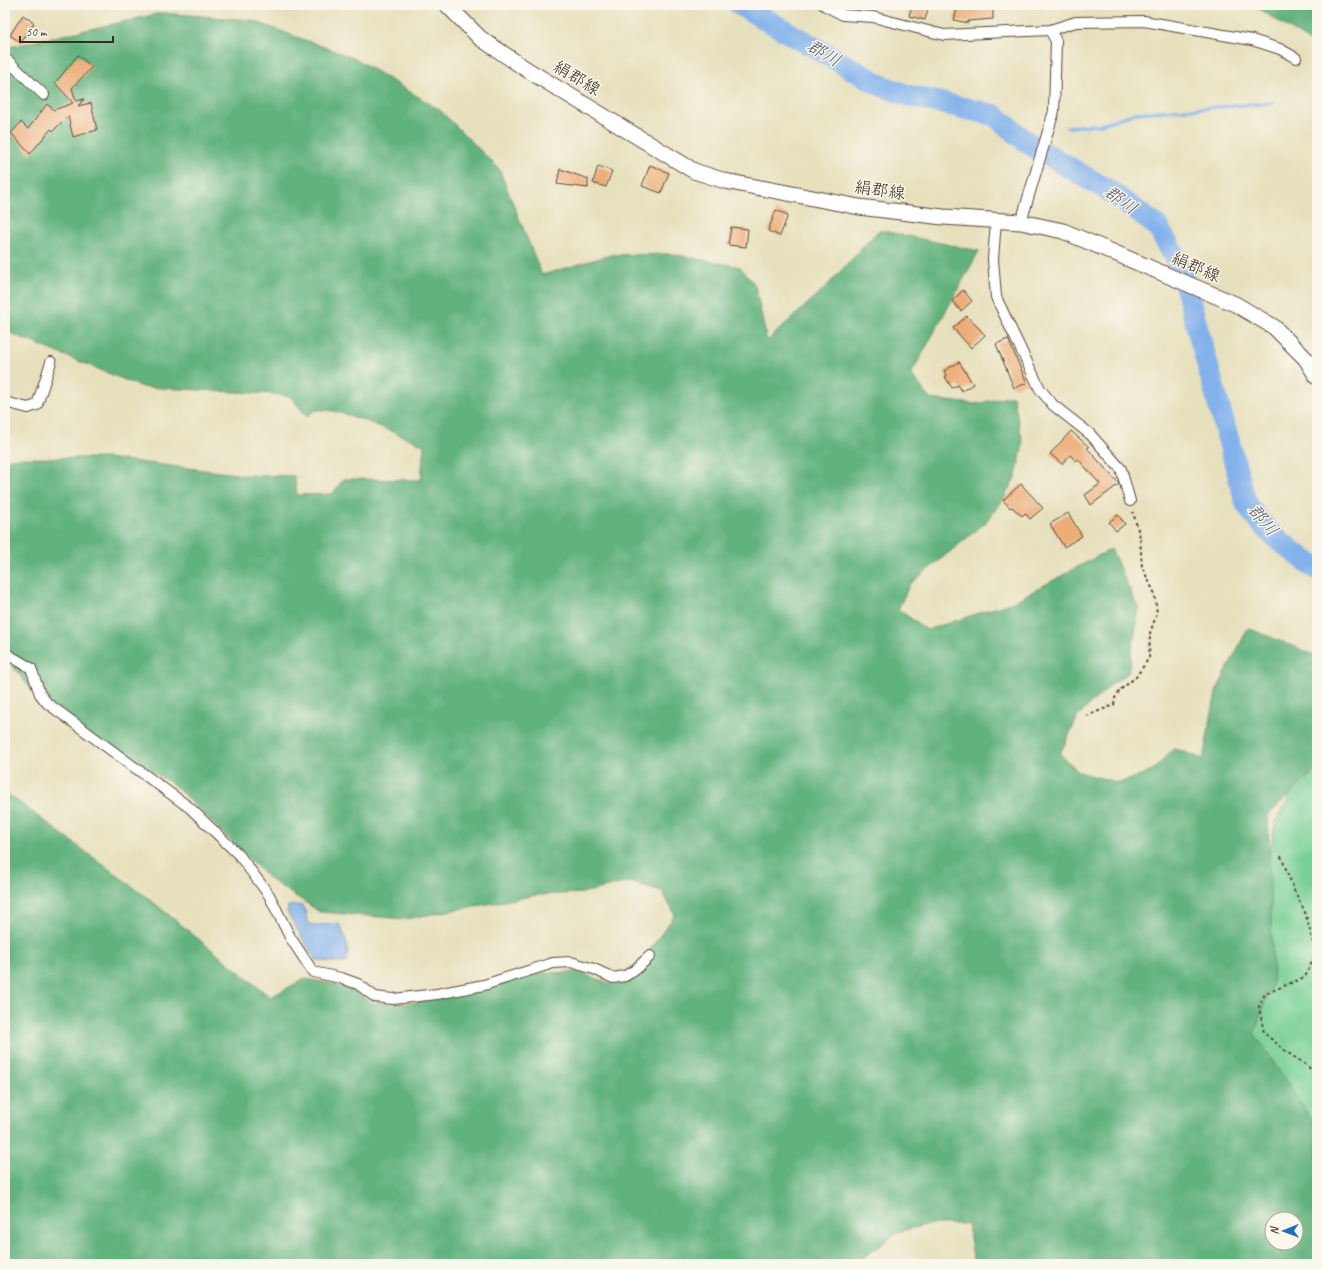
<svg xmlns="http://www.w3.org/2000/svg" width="1322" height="1269" font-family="Caveat,'Klee One',sans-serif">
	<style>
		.green { fill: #78d095; stroke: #5a7d5a }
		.forest { fill: #62b27e; stroke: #4e6e4e; fill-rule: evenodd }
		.water { fill: #82b1ec; stroke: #5e6e85 }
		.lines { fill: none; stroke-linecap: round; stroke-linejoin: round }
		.stream { stroke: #82b1ec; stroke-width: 3.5 }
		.river { stroke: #82b1ec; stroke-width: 22 }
		.building { fill: #ecad78 }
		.street-casing { stroke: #554536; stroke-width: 12 }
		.secondary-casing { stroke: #554536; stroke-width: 17 }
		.path { stroke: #554536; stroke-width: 2; stroke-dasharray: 3 3; stroke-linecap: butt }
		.street { stroke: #fff; stroke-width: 10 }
		.secondary { stroke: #fff; stroke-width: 15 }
		.labels { text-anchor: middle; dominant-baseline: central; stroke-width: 3; stroke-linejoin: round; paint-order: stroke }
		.street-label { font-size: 17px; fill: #3b2a1e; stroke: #fbf7ec }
		.water-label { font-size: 18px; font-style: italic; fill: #545966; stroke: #fbf7ec }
	</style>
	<rect width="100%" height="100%" fill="#fbf7ec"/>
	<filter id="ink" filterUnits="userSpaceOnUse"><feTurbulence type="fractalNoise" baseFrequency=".025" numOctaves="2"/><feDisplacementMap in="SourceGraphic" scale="8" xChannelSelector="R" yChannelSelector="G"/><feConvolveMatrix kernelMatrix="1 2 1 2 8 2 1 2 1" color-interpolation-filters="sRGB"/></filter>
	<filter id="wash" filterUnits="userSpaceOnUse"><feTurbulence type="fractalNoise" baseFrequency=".012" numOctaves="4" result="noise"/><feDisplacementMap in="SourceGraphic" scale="16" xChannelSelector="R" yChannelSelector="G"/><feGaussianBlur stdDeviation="0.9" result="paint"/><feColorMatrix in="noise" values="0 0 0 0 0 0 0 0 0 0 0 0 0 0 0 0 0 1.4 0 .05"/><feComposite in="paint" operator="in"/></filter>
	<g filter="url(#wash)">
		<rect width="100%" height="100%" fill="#e7e0bd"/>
		<path class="green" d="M1317,770V1184L1239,1017L1275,824L1294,787Z"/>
		<path class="forest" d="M1253,5H1317V32L1310,42Z
			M162,13L251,20L354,58L440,110L499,169L542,275L610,255L672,254L740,267L755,285L767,341L825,288L879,230L979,251L911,374L930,399L975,404L1013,396L1023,444L1016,476L1003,500L984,524L910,584L898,609L927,630L1013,602L1111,549L1139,610L1128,673L1113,683L1078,716L1060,754L1079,772L1119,783L1152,771L1174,748L1203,759L1216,692L1248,628L1317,656V769L1268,815L1273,982L1254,1033L1317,1128V1264H974L968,1224H929L898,1232L855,1264H5V792L148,898L270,997L305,979L344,985L372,1003H414L542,973L577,972L615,985L648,952L675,915L662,891L629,882L582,893L537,895L405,919L320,912L271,880L173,784L46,709L5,656V460L18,458H107L244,475L294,476L297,495L332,494L344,479L421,480L424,445C403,437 333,403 314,411C311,412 309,416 307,417L291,397L274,394L142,387L5,331V48ZM1272,1219H1296V1243H1272Z"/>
		<path class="water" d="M303,905L306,912L307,922L313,925L339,924C345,933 351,953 346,963L318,961L314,958L287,912L288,906Z"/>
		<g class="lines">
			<path class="stream" d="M1067,127L1098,125L1136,113L1273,103
				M1012,129L1016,128"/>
			<path class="river" d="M740,5L880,85L910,96L994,115L1028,143L1114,194L1157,226L1175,256L1181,270L1246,503C1263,532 1291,549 1317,569"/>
		</g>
		<g id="blocks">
			<path class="building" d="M912,5H929L925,20L909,16Z
				M958,5H972L971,8L993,7V19L968,21V23L954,20Z
				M23,15L34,23L21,43L10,35Z
				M78,55L92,67L72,88L76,101L84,99L78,106L91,103L97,130L73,137L68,116L53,131L51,129L30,154L11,133L21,122L28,129L47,104L54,110L73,103L55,83Z
				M650,165L669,173L661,193L642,186Z
				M598,166L612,171L606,187L593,183Z
				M560,169L588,179V188L557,184Z
				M776,210L788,215L780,236L768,231Z
				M731,227L748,229L746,247L728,245Z
				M963,290L972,301L961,311L952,301Z
				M967,316L985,335L971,348L953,328Z
				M1008,339L1027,383L1014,388L996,344Z
				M959,362L973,384L962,391L958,385L952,388L945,377L947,376L944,371Z
				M1071,431L1089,447L1087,448L1119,484L1091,505L1085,495L1100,484L1078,459L1076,461L1070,455L1062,464L1050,454Z
				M1021,484L1043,508L1030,519L1025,513L1022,516L1012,507L1010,508L1003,500Z
				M1068,513L1082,536L1064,547L1050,524Z
				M1118,515L1125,524L1116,531L1109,522Z"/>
		</g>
	</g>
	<g filter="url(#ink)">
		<use href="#blocks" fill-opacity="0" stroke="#554536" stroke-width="1"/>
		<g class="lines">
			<g class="street-casing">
				<path id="street" d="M824,5L843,15L873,17L944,35L1050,30L1076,22L1144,21L1252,40L1280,49L1296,58
					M5,58L44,95
					M996,221L993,259L996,297L1011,329L1040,389L1053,405L1090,434L1121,469L1130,501
					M1021,222L1054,111L1056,41L1050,30
					M5,402L28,408L37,405L51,362
					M5,653L31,668L40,694L47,703L190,808L239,855L269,895L290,937L313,972L341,978L358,984L375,997L393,999L437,994L484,985L553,963L571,962L594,969L613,978L625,976L635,970L650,956"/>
			</g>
			<g class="secondary-casing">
				<path id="secondary" d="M447,5L480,38L526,69L694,171L725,181L859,207L943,217L1021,222L1063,231L1235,304L1274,327L1306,359L1317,377"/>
			</g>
			<path class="path" d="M1086,716L1114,705L1115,698L1120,690L1136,677L1149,658L1150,633L1157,613L1154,592L1142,567L1140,537L1133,512
				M1281,856L1294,890L1305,912L1316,954L1305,977L1265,994L1259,1006L1264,1033L1288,1053L1308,1066L1317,1078"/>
			<use href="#street" class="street"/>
			<use href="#secondary" class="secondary"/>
		</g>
	</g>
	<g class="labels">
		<g class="street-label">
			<text transform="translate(577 78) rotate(31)">絹郡線</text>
			<text transform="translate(880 190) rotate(8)">絹郡線</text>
			<text transform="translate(1196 267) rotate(23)">絹郡線</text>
		</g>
		<g class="water-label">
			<text transform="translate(824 53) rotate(30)">郡川</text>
			<text transform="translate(1121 200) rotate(35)">郡川</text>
			<text transform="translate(1263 520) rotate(49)">郡川</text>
		</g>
	</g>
	<rect width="1322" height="1269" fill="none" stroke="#fbf7ec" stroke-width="20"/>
	<g transform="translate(1284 1231) rotate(269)"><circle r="19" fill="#fbf7ec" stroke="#aea59a"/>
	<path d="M0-3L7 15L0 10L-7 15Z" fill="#1f6fb2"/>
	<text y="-6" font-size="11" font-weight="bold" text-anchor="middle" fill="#3b2a1e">N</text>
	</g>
	<path d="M20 36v6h93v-6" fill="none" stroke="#3b2a1e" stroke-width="2"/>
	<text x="26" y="36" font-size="12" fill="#3b2a1e" stroke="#fbf7ec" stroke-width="3" paint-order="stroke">50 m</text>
</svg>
